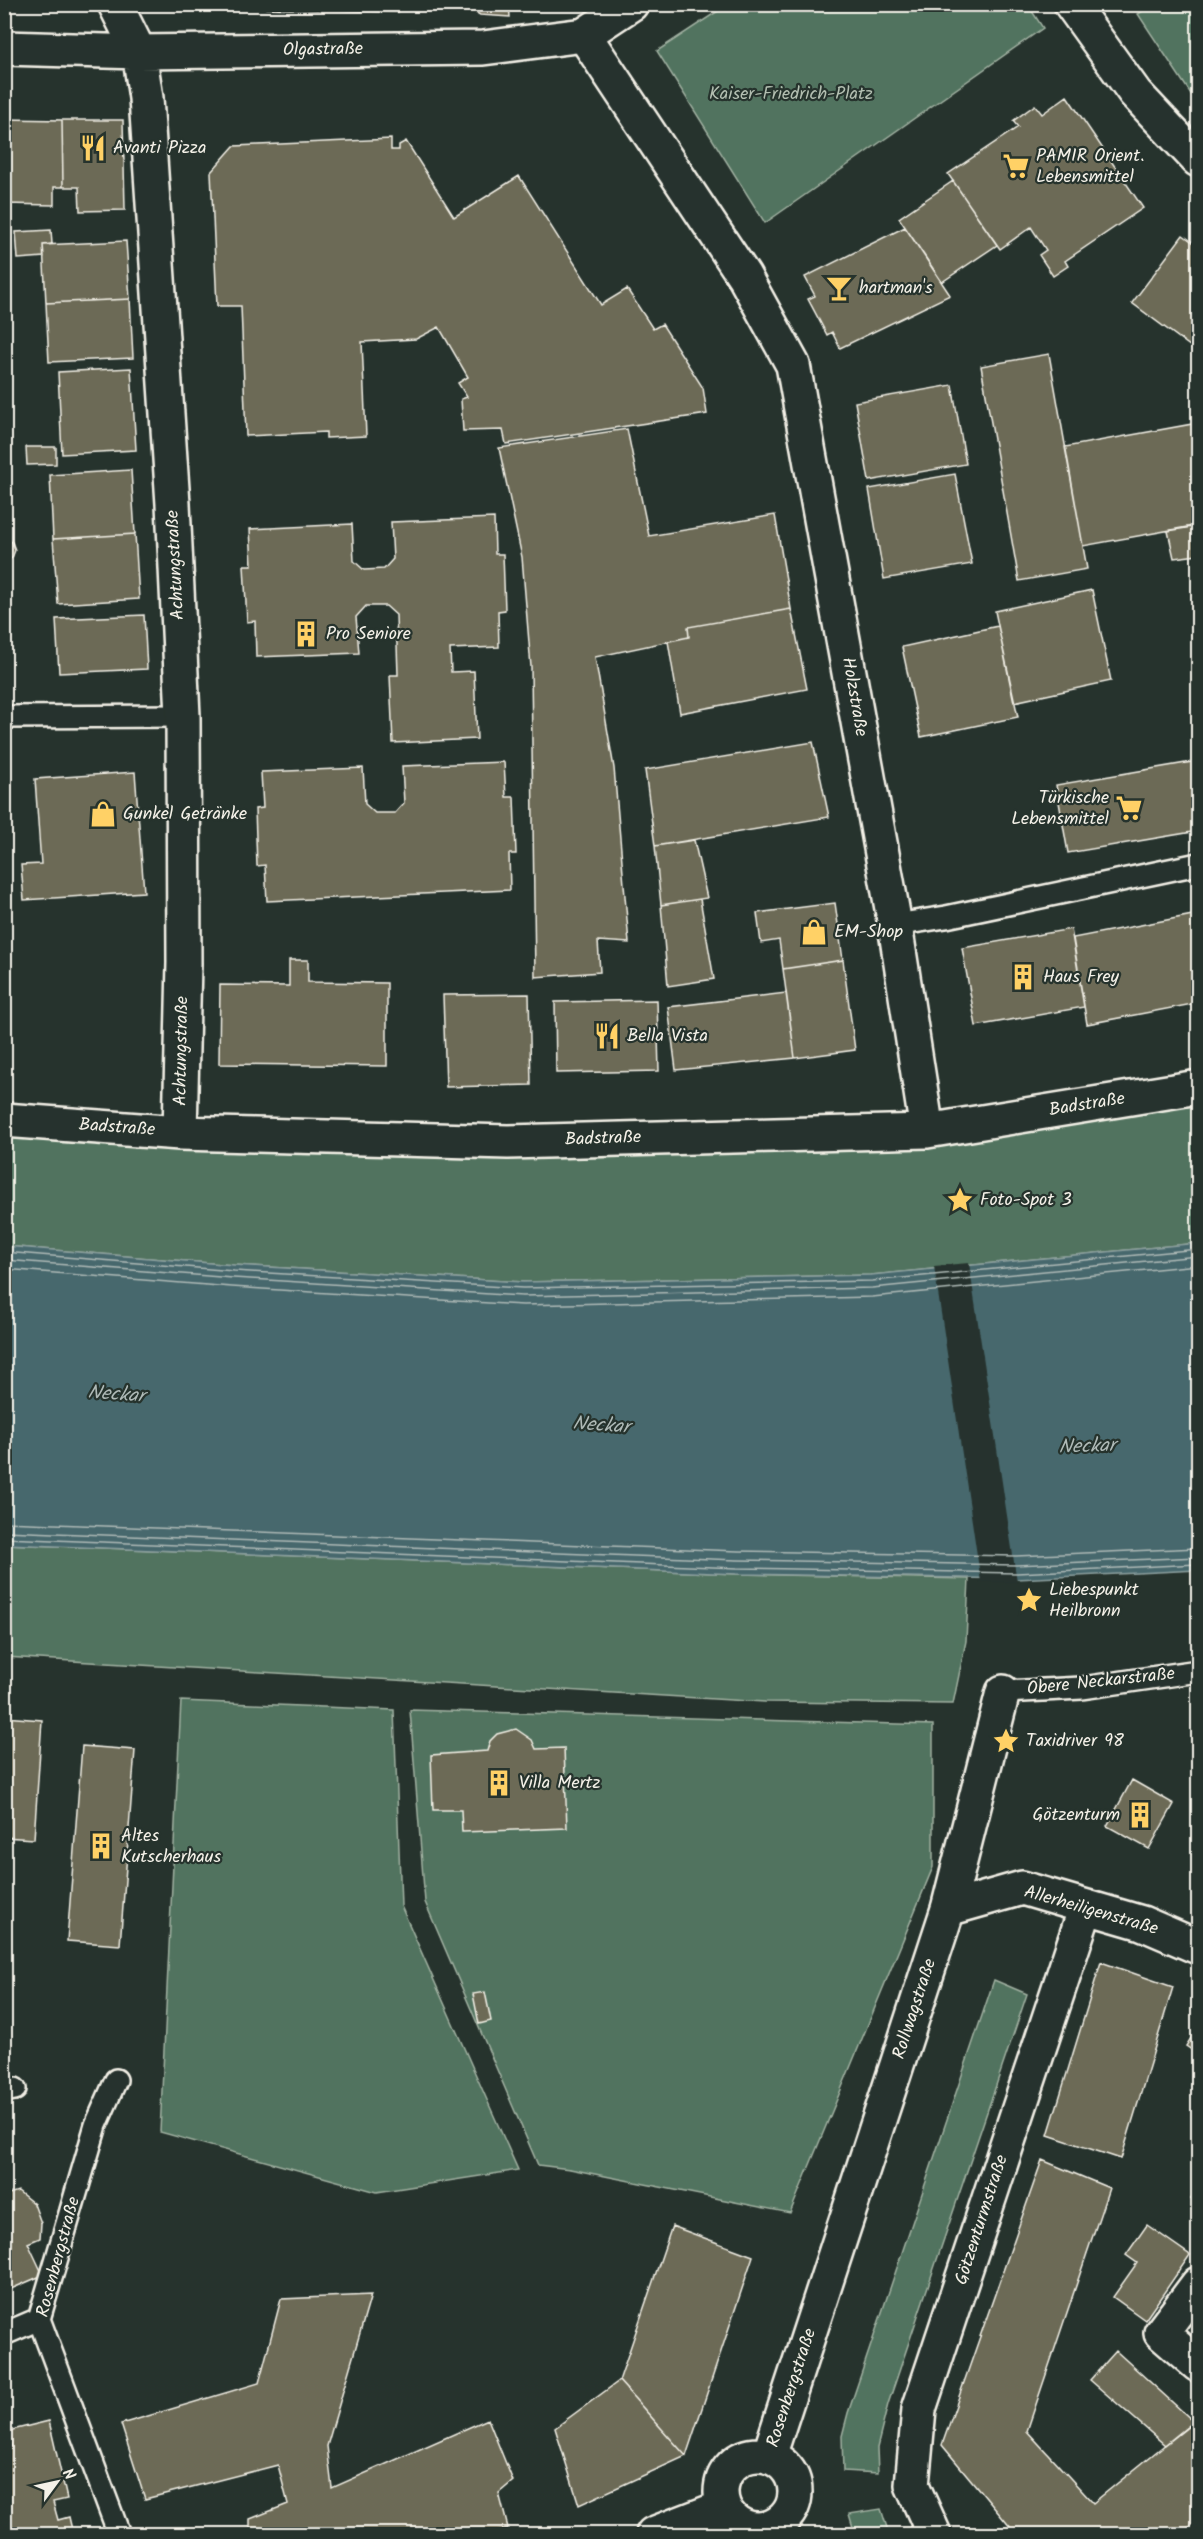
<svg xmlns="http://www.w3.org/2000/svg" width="1203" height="2539" font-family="Kalam,sans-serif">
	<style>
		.green { fill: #51735e; stroke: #a2b2a3; stroke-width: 1.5 }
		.water { fill: #47686d; stroke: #8c9f9e; stroke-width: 1.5 }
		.pier { fill: #26332d }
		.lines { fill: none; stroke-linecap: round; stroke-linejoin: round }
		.shore { stroke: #afbab7; stroke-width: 1.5 }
		.building { fill: #6c6b56; stroke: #f4f1e8; stroke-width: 1.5 }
		.service-casing { stroke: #f4f1e8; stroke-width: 26 }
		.pedestrian-casing { stroke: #f4f1e8; stroke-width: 38 }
		.minor-casing { stroke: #f4f1e8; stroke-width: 38 }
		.service { stroke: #26332d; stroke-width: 21 }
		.pedestrian { stroke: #26332d; stroke-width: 33 }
		.minor { stroke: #26332d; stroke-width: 33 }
		.labels { text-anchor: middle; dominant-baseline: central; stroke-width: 4.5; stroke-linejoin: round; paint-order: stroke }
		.street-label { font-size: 18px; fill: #f4f1e8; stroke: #26332d }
		.park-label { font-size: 18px; fill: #b3bfb1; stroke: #26332d }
		.poi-label { font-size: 18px; fill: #f4f1e8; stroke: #26332d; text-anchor: start }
		.water-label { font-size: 20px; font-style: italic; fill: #afbab7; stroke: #26332d }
	</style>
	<rect width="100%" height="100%" fill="#26332d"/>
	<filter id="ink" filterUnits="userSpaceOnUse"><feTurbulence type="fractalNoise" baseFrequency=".0167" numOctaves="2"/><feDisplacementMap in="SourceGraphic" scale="12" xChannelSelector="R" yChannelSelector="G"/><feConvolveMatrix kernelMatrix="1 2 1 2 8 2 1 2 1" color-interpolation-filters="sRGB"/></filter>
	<g filter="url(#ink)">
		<path class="green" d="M1154,4L1198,5L1197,103L1138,14Z
			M727,5H1028L1043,28L765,223L657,51Z
			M1198,1104V1243L871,1275L523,1282L234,1265L5,1246L4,1132L1010,1133Z
			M4,1544L737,1574L969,1579L966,1641L953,1704L765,1702L5,1657Z
			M181,1701L394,1710L401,1906L518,2170L377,2192L160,2132Z
			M410,1710L933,1725V1867L790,2213L570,2169L538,2165L425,1902Z
			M994,1980L1027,1994L888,2404L877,2448L878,2473L843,2471L842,2436L848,2413Z
			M881,2509L889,2534H855L849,2514Z"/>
		<path class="water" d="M1198,1243V1570L1017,1579L737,1574L5,1544V1246L234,1265L523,1282L871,1275Z"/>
		<path class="pier" d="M969,1263L1017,1582H981L934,1266Z"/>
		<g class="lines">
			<path class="shore" d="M4,1252L234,1271L523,1288L872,1281L1198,1249
				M4,1260L233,1278L523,1296L872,1288L1198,1256
				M4,1269L232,1287L523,1305L872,1297L1198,1265
				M4,1522L738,1551L1016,1556L1198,1548
				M4,1531L737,1560L1016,1565L1198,1557
				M4,1538L737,1568L1017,1573L1198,1564"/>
		</g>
		<path class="building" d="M266,4H361L362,11L266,8Z
			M361,4H406V6L398,12L362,11Z
			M509,4L510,17L480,15L471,10L469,4Z
			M1067,96L1143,208L1065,261L1068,266L1053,276L1039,255L1046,250L1031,227L1000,249L948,174L1018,127L1013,121L1035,105L1042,114Z
			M4,119L62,120L63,187H54V205L4,204Z
			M62,120H123L125,210L80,211L79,187H63Z
			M391,139V150H399V145L406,141L454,217L519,176L601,305L627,289L653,329L662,324L703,388L707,414L506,444L503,430L463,431L461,399L467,397L458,383L468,377L439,327L416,339L362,342L366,436L326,438V432L246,436L241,306H217L211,172L234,146Z
			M953,181L997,245L942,282L899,218Z
			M905,227L950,295L840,348L832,332L827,335L808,299L815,296L805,277Z
			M51,230L52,244L43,245L44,257L18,259L16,232Z
			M1183,235L1198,246V352L1132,303Z
			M126,241L130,299L46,303L43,245Z
			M130,299L133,358L49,362L46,303Z
			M1049,354L1087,569L1019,581L981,366Z
			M131,368L136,450L62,454L58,372Z
			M952,385L966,464L869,481L855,402Z
			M1198,423V525L1083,546L1065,447Z
			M627,429L649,536L775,515L791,609L688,627L689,637L595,657L614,768L629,943L598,941L600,972L535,977L531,667L522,557L499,448Z
			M26,447H56V464L27,465Z
			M131,470L135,534L53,539L50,475Z
			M955,474L972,564L884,579L869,489Z
			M494,518L495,554H503L505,610L498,611L499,647L450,649L451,672L474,671L477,739L393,743L390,675H398L396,615L386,606H366L356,617L359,653L256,657L255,621L247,622L244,565H252L250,529L352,524L354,561L364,570L384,569L393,559L391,522Z
			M1198,526V555L1174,558L1168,531Z
			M135,534L139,599L58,604L53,539Z
			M4,537L12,542L15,550L12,558L5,562Z
			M1092,590L1111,681L1014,702L995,611Z
			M791,609L807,689L680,713L668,641L689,637L688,627Z
			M144,615L147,669L59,673L56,619Z
			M998,626L1018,717L921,737L902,647Z
			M813,742L829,817L655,846L645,770Z
			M1198,761V831L1068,853L1056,785Z
			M504,762L506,797H514L516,854H509L510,890L267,901L265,865L257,866L255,809L263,808L261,772L363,768L365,804L375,813H395L404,803L402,766Z
			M135,772L144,892L24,900L21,865L41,864L35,779Z
			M694,840L707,898L661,905L655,846Z
			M700,899L714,979L668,986L661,905Z
			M835,903L843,960L783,969L779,940L761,943L757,913Z
			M1198,914V1003L1087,1024L1073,938Z
			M1071,929L1084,1007L976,1026L962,948Z
			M289,960H308V982L387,983V1066L219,1064L220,985L289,986Z
			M843,960L855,1050L795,1058L783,969Z
			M786,993L795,1058L676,1070L668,1007Z
			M529,994L531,1085L446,1087L443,995Z
			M657,1000L659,1071L556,1073L555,1002Z
			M4,1717L42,1720L34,1839L4,1837Z
			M516,1729L532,1740L536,1749L564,1748L567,1828L462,1832L461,1810H433L431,1755L487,1751L490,1741L497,1734Z
			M82,1746L135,1750L120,1945L67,1941Z
			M1132,1780L1174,1804L1149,1849L1107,1826Z
			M1101,1962L1173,1987L1121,2159L1048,2135Z
			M485,1992L491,2021L479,2024L473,1994Z
			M1198,2027V2054L1186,2046Z
			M1042,2160L1109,2188L1027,2431L1093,2503L1198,2418V2520L1181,2534H1016L942,2445Z
			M1198,2187V2204L1191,2198Z
			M18,2191L34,2204L41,2223L40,2238L28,2243L43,2275L4,2292V2193L6,2195Z
			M1147,2225L1190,2255L1145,2320L1113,2297L1137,2263L1126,2255Z
			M672,2226L753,2256L686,2456L619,2381Z
			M371,2295L327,2446L332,2488L488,2419L513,2481L499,2493L508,2528L486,2534H250V2519L288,2504L278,2465L145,2499L121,2424L259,2383L281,2299Z
			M1116,2351L1194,2422L1165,2445L1090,2380Z
			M619,2381L686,2456L579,2505L555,2428Z
			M49,2421L67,2499L53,2502L58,2520L69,2517L73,2534H4V2447L11,2446L8,2431Z"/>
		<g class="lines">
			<g class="service-casing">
				<path id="service" d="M4,717L183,716
					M895,925L946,917L1198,864
					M1003,1692L1082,1688L1198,1671
					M116,2080L96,2125L39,2319L119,2534
					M4,2091L15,2089
					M4,2334L39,2319"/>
			</g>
			<g class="pedestrian-casing">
				<path id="pedestrian" d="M1198,2284L1161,2333L1198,2365"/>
			</g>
			<g class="minor-casing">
				<path id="minor" d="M115,4L139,52L146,98L173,504L183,716L184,963L180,1133
					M1071,4L1135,93L1198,160
					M584,35L744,276L793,365L895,925L927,1131
					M4,48L139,52L483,48L584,35L631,4
					M4,1120L180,1133L508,1142L927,1131L1198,1087
					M948,1909L1022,1888L1142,1923L1198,1947
					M721 2492a37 37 0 1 1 74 0a37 37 0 1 1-74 0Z
					M769,2456L948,1909L1003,1692
					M653,2534L723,2507
					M934,2534L912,2485L919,2409L1086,1907"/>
			</g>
			<use href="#service" class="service"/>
			<use href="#pedestrian" class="pedestrian"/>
			<use href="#minor" class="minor"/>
		</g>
	</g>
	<defs>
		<g id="restaurant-bare" transform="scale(2.07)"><path d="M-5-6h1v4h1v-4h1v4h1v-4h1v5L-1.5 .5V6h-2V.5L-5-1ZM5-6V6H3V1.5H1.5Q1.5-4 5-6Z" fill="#ffd166" stroke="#26332d" stroke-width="2.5" paint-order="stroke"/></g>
		<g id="supermarket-bare" transform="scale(2.07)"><path d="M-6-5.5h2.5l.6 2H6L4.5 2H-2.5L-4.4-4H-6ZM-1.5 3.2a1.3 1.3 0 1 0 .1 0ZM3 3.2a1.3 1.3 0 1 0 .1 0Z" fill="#ffd166" stroke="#26332d" stroke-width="2.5" paint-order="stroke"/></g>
		<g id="bar-bare" transform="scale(2.07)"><path d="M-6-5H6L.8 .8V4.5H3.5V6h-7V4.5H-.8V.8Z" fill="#ffd166" stroke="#26332d" stroke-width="2.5" paint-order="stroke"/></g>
		<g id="building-bare" transform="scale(2.07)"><path d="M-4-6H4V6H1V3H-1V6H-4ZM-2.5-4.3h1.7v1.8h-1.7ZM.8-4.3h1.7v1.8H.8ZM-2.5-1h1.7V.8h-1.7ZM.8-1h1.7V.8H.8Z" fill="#ffd166" stroke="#26332d" stroke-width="2.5" paint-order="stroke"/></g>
		<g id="shop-bare" transform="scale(2.07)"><path d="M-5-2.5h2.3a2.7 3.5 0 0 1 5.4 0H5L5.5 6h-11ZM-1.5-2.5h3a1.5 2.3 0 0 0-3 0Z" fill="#ffd166" stroke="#26332d" stroke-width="2.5" paint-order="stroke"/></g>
		<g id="sight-bare" transform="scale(2.07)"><path d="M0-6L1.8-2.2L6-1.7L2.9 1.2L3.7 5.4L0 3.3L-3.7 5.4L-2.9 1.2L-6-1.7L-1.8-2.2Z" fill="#ffd166" stroke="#26332d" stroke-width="2.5" paint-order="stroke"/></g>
	</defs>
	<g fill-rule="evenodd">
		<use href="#restaurant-bare" x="93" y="148"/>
		<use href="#supermarket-bare" x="1016" y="166"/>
		<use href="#bar-bare" x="839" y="288"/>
		<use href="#building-bare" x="306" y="634"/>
		<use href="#supermarket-bare" x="1129" y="808"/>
		<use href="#shop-bare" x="103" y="814"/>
		<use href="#shop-bare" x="814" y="932"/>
		<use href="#building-bare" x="1023" y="977"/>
		<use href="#restaurant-bare" x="607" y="1036"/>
		<use href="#sight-bare" x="960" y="1200"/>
		<use href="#sight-bare" x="1029" y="1600"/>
		<use href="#sight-bare" x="1006" y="1741"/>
		<use href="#building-bare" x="499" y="1783"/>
		<use href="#building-bare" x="1140" y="1815"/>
		<use href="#building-bare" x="101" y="1846"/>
	</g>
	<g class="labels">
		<g class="street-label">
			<text transform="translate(323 50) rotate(-1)">Olgastraße</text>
			<text transform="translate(176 565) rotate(-93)">Achtungstraße</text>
			<text transform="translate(854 697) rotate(80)">Holzstraße</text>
			<text transform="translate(182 1051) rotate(-89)">Achtungstraße</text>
			<text transform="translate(1087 1105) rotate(-9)">Badstraße</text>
			<text transform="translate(117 1128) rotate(4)">Badstraße</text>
			<text transform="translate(603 1139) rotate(-2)">Badstraße</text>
			<text transform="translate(1101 1682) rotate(-6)">Obere Neckarstraße</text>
			<text transform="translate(1091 1911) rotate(16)">Allerheiligenstraße</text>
			<text transform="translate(915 2009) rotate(-72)">Rollwagstraße</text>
			<text transform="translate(982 2220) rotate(-72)">Götzenturmstraße</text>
			<text transform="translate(59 2257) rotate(-75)">Rosenbergstraße</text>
			<text transform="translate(792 2388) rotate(-72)">Rosenbergstraße</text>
		</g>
		<g class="park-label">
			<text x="791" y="94">Kaiser-Friedrich-Platz</text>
		</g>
		<g class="poi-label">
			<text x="113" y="148">Avanti Pizza</text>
			<text x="1036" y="156">PAMIR Orient.<tspan x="1036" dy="21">Lebensmittel</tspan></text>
			<text x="859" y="288">hartman's</text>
			<text x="326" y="634">Pro Seniore</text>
			<text x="1109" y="798" text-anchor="end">Türkische<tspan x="1109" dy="21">Lebensmittel</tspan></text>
			<text x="123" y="814">Gunkel Getränke</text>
			<text x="834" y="932">EM-Shop</text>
			<text x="1043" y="977">Haus Frey</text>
			<text x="627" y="1036">Bella Vista</text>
			<text x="980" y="1200">Foto-Spot 3</text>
			<text x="1049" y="1590">Liebespunkt<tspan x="1049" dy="21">Heilbronn</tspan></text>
			<text x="1026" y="1741">Taxidriver 98</text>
			<text x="519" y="1783">Villa Mertz</text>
			<text x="1120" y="1815" text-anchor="end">Götzenturm</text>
			<text x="121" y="1836">Altes<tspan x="121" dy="21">Kutscherhaus</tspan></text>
		</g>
		<g class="water-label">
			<text transform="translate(116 1395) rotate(4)">Neckar</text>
			<text transform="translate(601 1426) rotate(4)">Neckar</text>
			<text transform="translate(1087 1447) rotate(-2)">Neckar</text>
		</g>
	</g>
	<rect width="1203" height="2539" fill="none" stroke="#26332d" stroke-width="24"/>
	<rect x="12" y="12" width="1179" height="2515" fill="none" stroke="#f4f1e8" stroke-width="2" filter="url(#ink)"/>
	<g transform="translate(57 2482) rotate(57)" stroke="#26332d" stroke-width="4.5" paint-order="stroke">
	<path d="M0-4.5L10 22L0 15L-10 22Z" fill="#f4f1e8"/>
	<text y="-9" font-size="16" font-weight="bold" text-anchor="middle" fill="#f4f1e8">N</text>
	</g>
</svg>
